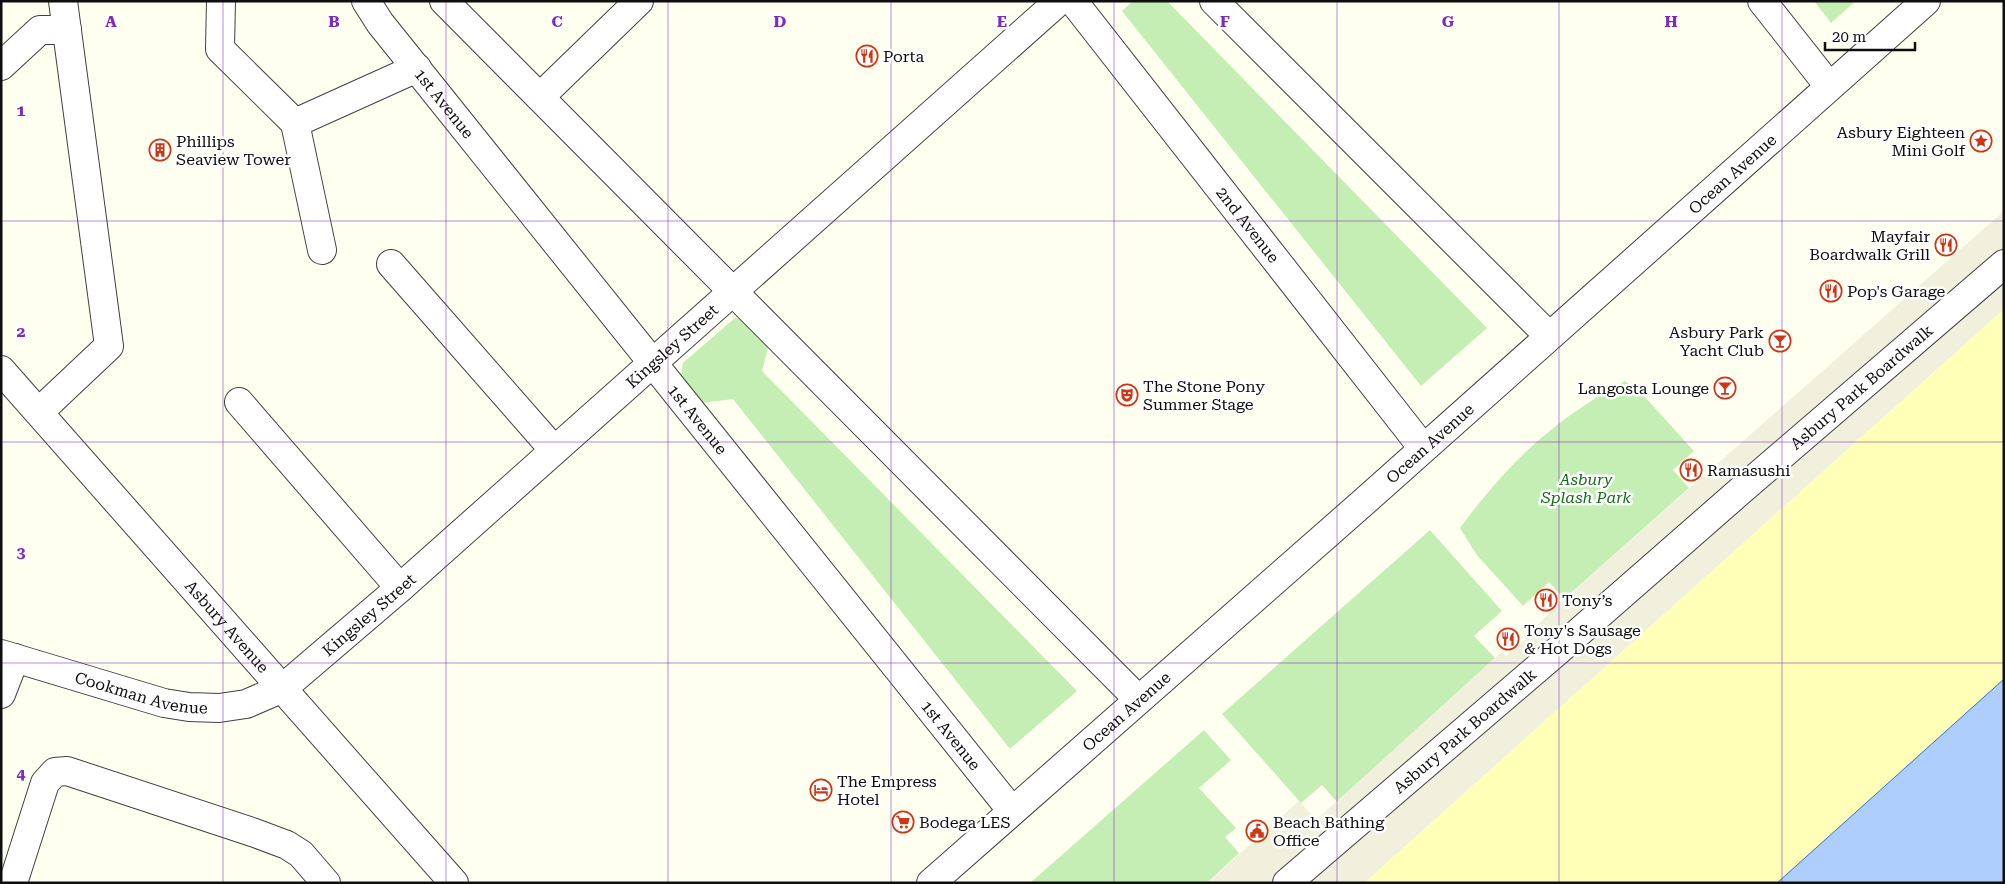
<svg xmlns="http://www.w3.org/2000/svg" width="2005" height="884" font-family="'Roboto Serif',serif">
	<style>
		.green { fill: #c5eeb4 }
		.sand { fill: #ffffb8 }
		.plaza { fill: #f1f0dd }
		.water { fill: #aecefd; stroke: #2d6fdc }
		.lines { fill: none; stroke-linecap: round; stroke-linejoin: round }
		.minor-casing { stroke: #414141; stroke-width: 30 }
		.minor { stroke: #fff; stroke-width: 28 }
		.grid { fill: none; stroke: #7b2cbf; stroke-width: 1; stroke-opacity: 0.55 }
		.labels { text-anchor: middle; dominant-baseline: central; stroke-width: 5; stroke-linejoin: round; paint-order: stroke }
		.poi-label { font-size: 16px; fill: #0e0e0e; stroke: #fff; text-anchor: start }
		.street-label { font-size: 16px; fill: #0e0e0e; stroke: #fff }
		.park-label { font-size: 16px; font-style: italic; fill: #176e18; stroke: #fff }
		.grid-label { font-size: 16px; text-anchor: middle; font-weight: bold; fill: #7b2cbf; stroke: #fff; stroke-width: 5; stroke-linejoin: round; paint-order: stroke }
	</style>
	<rect width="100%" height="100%" fill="#fffff0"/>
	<path class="green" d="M1133,1H1167L1487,328L1421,386L1122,11Z
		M1814,1H1856L1831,23Z
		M735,318L745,319L769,344L762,371L1077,691L1010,749L733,399L702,403L681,376L683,363Z
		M1625,381L1643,395L1694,451L1673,470L1689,488L1564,599L1549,582L1523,606L1476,554L1460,528C1509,462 1552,421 1625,381Z
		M1430,530L1502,611L1474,636L1495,658L1337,802L1322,785L1301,803L1222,714Z
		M1204,730L1231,760L1199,788L1236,828L1225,837L1239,853L1207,883H1030Z"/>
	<path class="sand" d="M2004,309V883H1364Z"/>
	<path class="plaza" d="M2004,211V309L1364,883H1207L1299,801L1316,820L1495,658L1502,652L1506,656L1526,639L1544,618L1564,599Z"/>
	<path class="water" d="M2004,679V883H1777Z"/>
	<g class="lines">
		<g class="minor-casing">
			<g id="minor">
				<path d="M221,1L220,49L295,123L322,250"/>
				<path id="s1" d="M366,1L380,23L1012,811"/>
				<path d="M444,1L1138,699"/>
				<path id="s2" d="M1073,1L1423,448"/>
				<path d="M1214,1L1549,336"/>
				<path d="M1762,1L1829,86"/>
				<path d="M1,66L40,30H67"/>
				<path d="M540,97L639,1"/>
				<path d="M295,123L417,68"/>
				<path d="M391,264L554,450"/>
				<path id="s3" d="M1,370L454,883"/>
				<path d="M239,402L400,588"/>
				<path d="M39,412L109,346L63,1"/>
				<path id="s4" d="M1,654L164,703L189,707L219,708L246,704L283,688L400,588L1059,1"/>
				<path d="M1,694L15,658"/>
				<path d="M13,883L45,783L55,772L67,771L255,833L287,845L301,854L326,883"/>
				<path id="s5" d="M931,883L1366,500L1926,1"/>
				<path id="s6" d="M1287,883L1554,654L1739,492L2004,264"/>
			</g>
		</g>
		<use href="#minor" class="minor"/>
	</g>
	<path class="grid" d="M223,1V883M446,1V883M668,1V883M891,1V883M1114,1V883M1337,1V883M1559,1V883M1782,1V883M1,221H2004M1,442H2004M1,663H2004"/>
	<defs>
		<g id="restaurant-ring" transform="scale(1.125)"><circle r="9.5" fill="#fff" stroke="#ce3716" stroke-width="1.5"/><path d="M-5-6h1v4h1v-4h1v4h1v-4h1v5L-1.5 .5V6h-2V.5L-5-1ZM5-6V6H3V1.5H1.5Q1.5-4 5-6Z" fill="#ce3716"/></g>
		<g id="sight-ring" transform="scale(1.125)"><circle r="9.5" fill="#fff" stroke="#ce3716" stroke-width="1.5"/><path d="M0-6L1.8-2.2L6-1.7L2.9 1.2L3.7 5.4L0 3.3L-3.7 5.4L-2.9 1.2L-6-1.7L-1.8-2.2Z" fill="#ce3716"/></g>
		<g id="building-ring" transform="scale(1.125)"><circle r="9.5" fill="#fff" stroke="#ce3716" stroke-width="1.5"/><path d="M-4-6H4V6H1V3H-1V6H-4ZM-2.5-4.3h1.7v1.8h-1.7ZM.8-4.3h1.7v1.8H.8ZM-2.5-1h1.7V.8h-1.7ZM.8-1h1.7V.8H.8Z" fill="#ce3716"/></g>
		<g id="bar-ring" transform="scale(1.125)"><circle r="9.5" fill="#fff" stroke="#ce3716" stroke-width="1.5"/><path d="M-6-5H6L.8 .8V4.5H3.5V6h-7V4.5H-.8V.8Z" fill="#ce3716"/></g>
		<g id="theatre-ring" transform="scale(1.125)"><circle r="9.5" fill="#fff" stroke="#ce3716" stroke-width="1.5"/><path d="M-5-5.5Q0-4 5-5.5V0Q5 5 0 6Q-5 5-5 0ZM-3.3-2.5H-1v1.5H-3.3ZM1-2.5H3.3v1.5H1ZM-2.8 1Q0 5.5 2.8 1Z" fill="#ce3716"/></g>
		<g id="hotel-ring" transform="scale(1.125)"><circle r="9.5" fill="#fff" stroke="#ce3716" stroke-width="1.5"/><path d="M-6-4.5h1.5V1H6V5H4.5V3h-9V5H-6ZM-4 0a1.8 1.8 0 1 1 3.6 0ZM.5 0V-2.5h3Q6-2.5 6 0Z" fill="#ce3716"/></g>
		<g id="supermarket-ring" transform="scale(1.125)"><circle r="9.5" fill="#fff" stroke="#ce3716" stroke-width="1.5"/><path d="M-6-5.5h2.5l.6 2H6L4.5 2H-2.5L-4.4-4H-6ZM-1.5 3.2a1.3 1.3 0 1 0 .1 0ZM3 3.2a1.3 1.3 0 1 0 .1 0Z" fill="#ce3716"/></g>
		<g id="civic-ring" transform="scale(1.125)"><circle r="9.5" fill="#fff" stroke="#ce3716" stroke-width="1.5"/><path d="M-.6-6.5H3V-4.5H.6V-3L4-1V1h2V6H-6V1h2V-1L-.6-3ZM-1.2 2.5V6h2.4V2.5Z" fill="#ce3716"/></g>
	</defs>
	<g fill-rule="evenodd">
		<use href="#restaurant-ring" x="867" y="56"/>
		<use href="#sight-ring" x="1981" y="141"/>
		<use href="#building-ring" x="160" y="150"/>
		<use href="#restaurant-ring" x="1946" y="245"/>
		<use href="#restaurant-ring" x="1831" y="291"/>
		<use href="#bar-ring" x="1780" y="341"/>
		<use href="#bar-ring" x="1725" y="388"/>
		<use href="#theatre-ring" x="1127" y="395"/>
		<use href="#restaurant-ring" x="1691" y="470"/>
		<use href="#restaurant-ring" x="1546" y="600"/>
		<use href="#restaurant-ring" x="1508" y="639"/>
		<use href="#hotel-ring" x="821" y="790"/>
		<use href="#supermarket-ring" x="903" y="822"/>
		<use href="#civic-ring" x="1257" y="831"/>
	</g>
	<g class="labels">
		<g class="poi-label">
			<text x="883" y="56">Porta</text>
			<text x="1965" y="132" text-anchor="end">Asbury Eighteen<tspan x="1965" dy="18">Mini Golf</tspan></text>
			<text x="176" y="141">Phillips<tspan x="176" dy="18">Seaview Tower</tspan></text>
			<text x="1930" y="236" text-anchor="end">Mayfair<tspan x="1930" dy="18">Boardwalk Grill</tspan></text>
			<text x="1847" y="291">Pop's Garage</text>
			<text x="1764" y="332" text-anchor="end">Asbury Park<tspan x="1764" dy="18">Yacht Club</tspan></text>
			<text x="1143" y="386">The Stone Pony<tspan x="1143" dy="18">Summer Stage</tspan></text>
			<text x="1709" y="388" text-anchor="end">Langosta Lounge</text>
			<text x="1707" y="470">Ramasushi</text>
			<text x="1562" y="600">Tony’s</text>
			<text x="1524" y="630">Tony's Sausage<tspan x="1524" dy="18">&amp; Hot Dogs</tspan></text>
			<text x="837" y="781">The Empress<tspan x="837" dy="18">Hotel</tspan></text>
			<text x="919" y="822">Bodega LES</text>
			<text x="1273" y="822">Beach Bathing<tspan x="1273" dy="18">Office</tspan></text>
		</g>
		<g class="street-label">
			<text stroke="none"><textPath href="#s1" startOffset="129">1st Avenue</textPath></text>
			<text stroke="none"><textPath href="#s5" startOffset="1070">Ocean Avenue</textPath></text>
			<text stroke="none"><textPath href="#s2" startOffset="284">2nd Avenue</textPath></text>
			<text stroke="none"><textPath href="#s4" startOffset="811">Kingsley Street</textPath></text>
			<text stroke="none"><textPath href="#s6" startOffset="759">Asbury Park Boardwalk</textPath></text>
			<text stroke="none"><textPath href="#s1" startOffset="534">1st Avenue</textPath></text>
			<text stroke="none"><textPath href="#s5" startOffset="665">Ocean Avenue</textPath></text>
			<text stroke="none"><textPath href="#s4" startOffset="406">Kingsley Street</textPath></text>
			<text stroke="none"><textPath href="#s3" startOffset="342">Asbury Avenue</textPath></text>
			<text stroke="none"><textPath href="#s4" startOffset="146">Cookman Avenue</textPath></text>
			<text stroke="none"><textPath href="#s5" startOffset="260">Ocean Avenue</textPath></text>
			<text stroke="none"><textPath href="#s6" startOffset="234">Asbury Park Boardwalk</textPath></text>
			<text stroke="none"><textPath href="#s1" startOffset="939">1st Avenue</textPath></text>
		</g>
		<g class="park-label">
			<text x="1586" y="479">Asbury<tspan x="1586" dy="18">Splash Park</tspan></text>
		</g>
	</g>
	<g class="grid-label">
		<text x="111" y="27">A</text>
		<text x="334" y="27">B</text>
		<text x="557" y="27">C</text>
		<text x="780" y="27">D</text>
		<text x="1002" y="27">E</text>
		<text x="1225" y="27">F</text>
		<text x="1448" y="27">G</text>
		<text x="1671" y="27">H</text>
		<text x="21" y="116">1</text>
		<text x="21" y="337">2</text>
		<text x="21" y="558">3</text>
		<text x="21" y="779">4</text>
	</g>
	<rect width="2005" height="884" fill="none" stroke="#0e0e0e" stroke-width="5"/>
	<path d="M1825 42v8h90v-8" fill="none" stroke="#0e0e0e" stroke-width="2.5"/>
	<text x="1832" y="42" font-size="15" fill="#0e0e0e" stroke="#ffffff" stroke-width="4" paint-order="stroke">20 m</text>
</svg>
